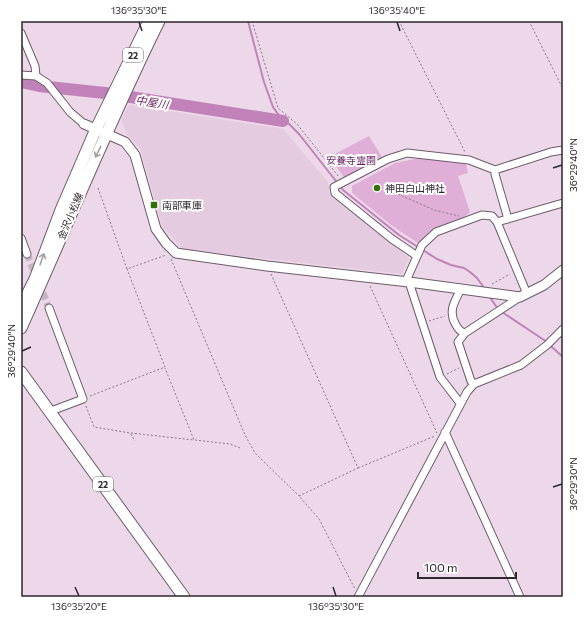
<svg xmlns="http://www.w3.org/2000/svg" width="584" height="618" font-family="Commissioner,'Noto Sans JP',sans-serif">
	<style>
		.built { fill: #e5cbe0 }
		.green { fill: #e0afd8 }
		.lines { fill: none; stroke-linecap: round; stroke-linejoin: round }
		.stream { stroke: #c182b9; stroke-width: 2 }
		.river { stroke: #c182b9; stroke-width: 12 }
		.minor-tunnel { stroke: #c6b5c4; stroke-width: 7; stroke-dasharray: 7 3.5; stroke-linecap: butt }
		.minor-casing { stroke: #6c5b69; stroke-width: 9 }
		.tertiary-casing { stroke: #6c5b69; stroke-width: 11 }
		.primary-casing { stroke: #6c5b69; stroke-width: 13 }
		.path { stroke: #867884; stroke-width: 1; stroke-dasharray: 2 2; stroke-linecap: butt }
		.minor { stroke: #fff; stroke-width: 7 }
		.tertiary { stroke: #fff; stroke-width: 9 }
		.primary { stroke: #fff; stroke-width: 11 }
		.oneway { stroke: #a19ea1 }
		.ticks { fill: none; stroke: #2f272e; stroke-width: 1.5 }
		.poi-dot { fill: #327106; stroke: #fff; stroke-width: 1.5 }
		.labels { text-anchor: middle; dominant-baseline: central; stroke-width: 4; stroke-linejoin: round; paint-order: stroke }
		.shield { fill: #fff; stroke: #6d686d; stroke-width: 1 }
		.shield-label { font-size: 9px; font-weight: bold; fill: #2f272e }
		.park-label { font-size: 10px; fill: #671b60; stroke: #fff }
		.poi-label { font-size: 10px; fill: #2f272e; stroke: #fff; text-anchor: start }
		.street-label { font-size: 10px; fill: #2f272e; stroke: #fff }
		.water-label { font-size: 11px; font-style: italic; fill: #6f2468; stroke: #fff }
		.neatline { fill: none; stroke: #2f272e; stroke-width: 1.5 }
		.ticks-label { font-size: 10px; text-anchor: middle; fill: #2f272e }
	</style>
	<rect width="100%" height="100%" fill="#ecd8e9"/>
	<path class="built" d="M129,105L283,129L328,182L330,194L409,258L402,274L182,249L162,226L140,148L127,135L121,119Z"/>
	<path class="green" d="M369,136L382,157L344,177L329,157Z
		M419,158L466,164L468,173L458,176L470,212L463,218L419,244L391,225L352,193V186L395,163Z"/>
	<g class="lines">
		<path class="stream" d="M248,21L264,82L273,107L283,121L288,123L299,134L343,190L399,235L437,259L451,265L464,268L470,272L477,278L485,289
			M489,296L498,309
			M502,312L544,340L563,357"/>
		<path class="river" d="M21,82L39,86L105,93L283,121"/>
		<path class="minor-tunnel" d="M27,254L49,308"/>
		<g class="minor-casing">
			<path id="minor" d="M21,33L35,66L36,76
				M21,75L36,76L47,83L70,112L84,124
				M495,170V174L508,219
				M497,222L563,203
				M21,238L27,254
				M417,256L392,239L335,193L334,187L388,159L407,153L469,160L495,170L551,152L563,150
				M406,281L422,245L436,232L482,215L492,216L497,222L527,294
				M409,282L440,377L460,403
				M461,289C454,302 448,312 456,325C458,329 461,332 465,333
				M49,308L83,399L51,411
				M474,384L471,381L458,342L465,333L520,297
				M445,432L520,597
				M358,597L467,392L474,384L521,365L547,345L563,329"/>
		</g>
		<g class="tertiary-casing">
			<path id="tertiary" d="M84,124L125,142L135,155L156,229L166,243L176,253L267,266L409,282L520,297L544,285L563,270"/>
		</g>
		<g class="primary-casing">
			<path id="primary" d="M21,307L35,279L61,210L96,129L149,21
				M21,328C67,226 109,122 159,21
				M21,372L184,597"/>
		</g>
		<path class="path" d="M252,21L278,108L297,124L339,177
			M399,21L465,152
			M529,21L563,89
			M98,188L127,269L166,255
			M398,194L434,210L459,216
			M171,259L245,435L255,453L299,496
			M271,274L358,468L299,496L319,519L355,589
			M492,284L510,274
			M370,286L437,433
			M429,321L445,316
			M447,374L459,368
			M90,396L165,367L127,269
			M86,406L94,427L130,433L135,441
			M131,433L194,440L165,368
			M195,440L230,444L240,448
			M358,468L435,436"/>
		<use href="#minor" class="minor"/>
		<use href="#tertiary" class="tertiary"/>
		<use href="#primary" class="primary"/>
	</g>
	<defs><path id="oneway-shaft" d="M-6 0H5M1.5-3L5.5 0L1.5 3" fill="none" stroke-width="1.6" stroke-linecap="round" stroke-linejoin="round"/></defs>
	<g class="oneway">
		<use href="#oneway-shaft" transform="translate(98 152) rotate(117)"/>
		<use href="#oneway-shaft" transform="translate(42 259) rotate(-71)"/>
	</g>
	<path class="ticks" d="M139,22L142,31M397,22L400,31M553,168L562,165M22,351L31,347M553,487L562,484M75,587L79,596M333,587L336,596"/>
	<g class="poi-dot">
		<circle cx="377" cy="188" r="4"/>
		<rect x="150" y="201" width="8" height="8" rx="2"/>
	</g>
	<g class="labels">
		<g class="shield">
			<rect x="123" y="48" width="20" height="14" rx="3"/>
			<rect x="93" y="477" width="20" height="14" rx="3"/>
		</g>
		<g class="shield-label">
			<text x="133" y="55">22</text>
			<text x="103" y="484">22</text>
		</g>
		<g class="park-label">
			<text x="351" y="160">安養寺霊園</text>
		</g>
		<g class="poi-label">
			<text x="385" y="188">神田白山神社</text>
			<text x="162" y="205">南部車庫</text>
		</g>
		<g class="street-label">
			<text transform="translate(70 216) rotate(-67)">金沢小松線</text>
		</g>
		<g class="water-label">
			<text transform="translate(152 102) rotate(9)">中屋川</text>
		</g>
	</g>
	<rect width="584" height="618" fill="none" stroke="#ffffff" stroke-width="44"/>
	<path d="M418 572v6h98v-6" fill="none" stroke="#2f272e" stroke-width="2"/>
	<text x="424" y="572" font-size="12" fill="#2f272e" stroke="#ffffff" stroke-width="3" paint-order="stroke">100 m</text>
	<rect x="22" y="22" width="540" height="574" class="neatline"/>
	<g class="ticks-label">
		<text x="139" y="14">136°35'30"E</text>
		<text x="397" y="14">136°35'40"E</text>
		<text transform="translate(573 165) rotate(-90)" y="4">36°29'40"N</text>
		<text transform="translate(11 351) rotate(-90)" y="4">36°29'40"N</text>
		<text transform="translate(573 484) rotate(-90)" y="4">36°29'30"N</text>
		<text x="79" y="610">136°35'20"E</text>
		<text x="336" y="610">136°35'30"E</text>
	</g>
</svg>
